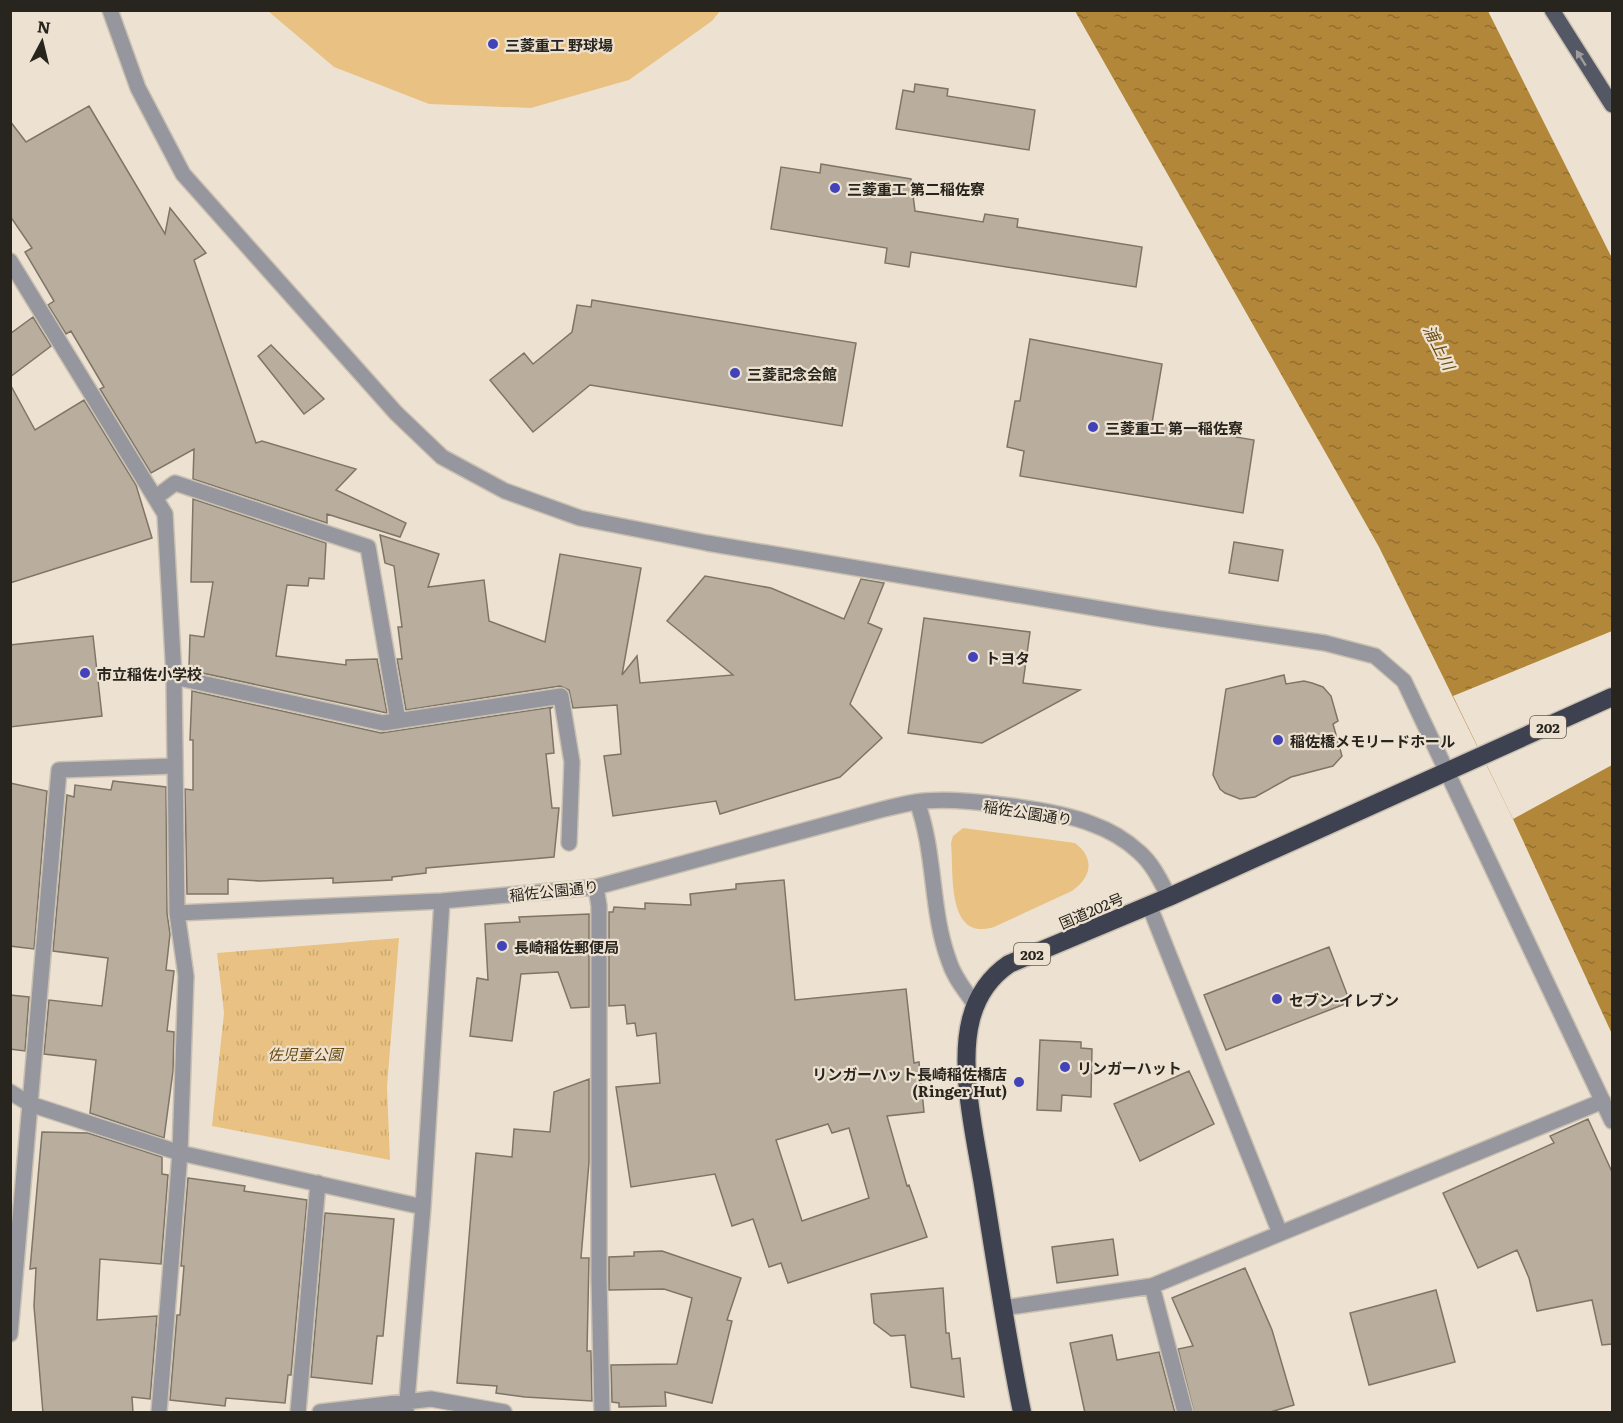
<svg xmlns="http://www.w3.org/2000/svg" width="1623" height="1423" font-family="Literata,'Noto Sans JP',serif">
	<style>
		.grass { fill: #e9c283 }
		.park { fill: url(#park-tufts) }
		.water { fill: url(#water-ripples) }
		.pier { fill: #ede2d1 }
		.building { fill: #b9ae9e; stroke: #7f7566; stroke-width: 1.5; fill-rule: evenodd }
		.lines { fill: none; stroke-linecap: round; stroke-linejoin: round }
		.minor-casing { stroke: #cac0b1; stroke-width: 18 }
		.major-casing { stroke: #cac0b1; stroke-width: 18 }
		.highway-casing { stroke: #cac0b1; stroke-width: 21 }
		.minor { stroke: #95969e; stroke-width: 15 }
		.major { stroke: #545764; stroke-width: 15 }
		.highway { stroke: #3e4150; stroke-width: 18 }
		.oneway { fill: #a09c9a }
		.poi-dot { fill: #4243b8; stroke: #ede2d1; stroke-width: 2 }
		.labels { text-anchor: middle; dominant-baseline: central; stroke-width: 4.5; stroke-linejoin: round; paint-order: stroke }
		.shield { fill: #ede2d1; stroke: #635d54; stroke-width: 1.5 }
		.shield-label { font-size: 14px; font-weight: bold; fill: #28241e }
		.poi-label { font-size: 15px; font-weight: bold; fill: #28241e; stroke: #ede2d1; text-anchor: start }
		.street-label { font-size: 15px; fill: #28241e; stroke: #ede2d1 }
		.park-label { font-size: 15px; font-style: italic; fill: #694a0f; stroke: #ede2d1 }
		.water-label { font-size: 16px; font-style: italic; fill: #6c4d13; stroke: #ede2d1 }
	</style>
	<defs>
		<pattern id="park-tufts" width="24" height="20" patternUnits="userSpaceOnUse" patternTransform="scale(1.5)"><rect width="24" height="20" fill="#e9c283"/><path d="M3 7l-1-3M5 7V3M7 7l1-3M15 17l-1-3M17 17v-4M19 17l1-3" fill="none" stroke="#c8a771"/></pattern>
		<pattern id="water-ripples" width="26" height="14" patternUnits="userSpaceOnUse" patternTransform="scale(1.5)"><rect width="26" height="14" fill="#b38739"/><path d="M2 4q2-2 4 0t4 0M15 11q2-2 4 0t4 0" fill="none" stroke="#926e2f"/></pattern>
	</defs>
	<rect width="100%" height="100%" fill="#ede2d1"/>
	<path class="grass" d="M268,11H720L712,21L629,80L531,108L429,104L334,67Z
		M963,828L1075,843C1095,858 1092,877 1072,891L994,927C946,942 954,873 951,843L953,836Z"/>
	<path class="park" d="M399,938L387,1087L390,1160L212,1126L224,1013L217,953Z"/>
	<path class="water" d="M1075,11H1488L1612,258V1034L1513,819L1379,547Z"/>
	<path class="pier" d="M1612,631V765L1513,819L1453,696Z"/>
	<path class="building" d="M915,84L948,89L947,96L1035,110L1029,150L896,129L903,90L914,92Z
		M89,106L165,234L170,208L206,253L194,260L256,443L262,441L356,469L336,490L406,523L400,537L327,514V523L193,479L194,449L151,473L100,389L104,387L71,331L66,334L48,305L54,301L25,252L32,248L10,216V121L26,142Z
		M821,164L911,179L915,211L983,222L985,214L1018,219L1017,227L1142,247L1136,287L911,252L909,267L885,263L887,248L771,229L781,167L820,173Z
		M592,300L856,343L842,426L590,385L533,432L490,380L524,353L533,364L572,332L577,305L591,307Z
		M33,317L51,346L10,377V334Z
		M1030,339L1162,364L1152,423L1254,440L1243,513L1020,476L1024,451L1007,447L1015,401H1020Z
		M271,345L324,399L304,414L258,356Z
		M10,384L35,430L84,400L136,485L152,538L10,583Z
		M193,499L326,543L324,579L309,578L308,586L287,585L276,656L346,665V660L377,659L387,713L193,671L189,668L190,635L204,637L213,582H191Z
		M380,535L439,554L428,587L484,580L489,621L545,642L560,554L641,568L622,675L637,656L640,683L733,675L667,621L705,576L771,588L844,619L861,579L884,583L868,623L882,629L850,704L882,738L840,777L720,814L716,801L613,816L604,756L621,754L617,705L573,708L569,690L560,686L406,710L397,659H402L398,627H402L394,566L385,563Z
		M1234,542L1283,550L1278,581L1229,573Z
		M924,618L1030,632L1023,683L1080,690L982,743L908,733Z
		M93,636L102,716L10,727V645Z
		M1284,675L1286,684L1304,681L1312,683L1323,687L1331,696L1338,721L1333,724L1342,756L1333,766L1291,777L1255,797L1240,799L1225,793L1220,789L1213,775L1226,689Z
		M192,691L381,733L553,707L550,709L554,753L546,754L552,808H559L554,857L426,868V873L392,877V880L333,883V878L260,881L228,879V894H187L185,789L193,790V740H190Z
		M113,781L166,787L167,913L170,934L166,970L174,971L167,1031L174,1032L173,1071L164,1138L90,1113L96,1060L44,1054L49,1000L102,1006L108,958L53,951L67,795L74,797L75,785L111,790Z
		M10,783L47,791L34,949L10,946Z
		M784,880L795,1000L906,989L914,1063L919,1062L924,1112L887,1116L907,1186L909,1185L927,1237L788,1283L781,1263L769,1267L753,1219L732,1226L715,1174L631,1187L616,1087L660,1083L656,1033L637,1036L635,1023L627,1024L625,1005L609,1006V912H613L614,907L645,909V903L691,905L690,894L736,889V884ZM828,1124L832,1133L849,1128L869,1198L802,1221L776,1140Z
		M589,914V1007L571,1008L558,972L521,974L512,1041L470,1036L477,978L488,980L485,924L520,922L519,917Z
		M1329,947L1350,1002L1226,1050L1204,995Z
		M10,995L29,997L25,1051L10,1049Z
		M1040,1040L1081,1042V1048L1092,1049L1091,1097L1062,1095L1061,1111L1037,1110Z
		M1189,1071L1214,1124L1140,1161L1114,1104Z
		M589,1079V1162L581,1258H589L587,1351H591L592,1401L525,1397L496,1393L497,1386L457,1383L476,1153L512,1157L514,1129L550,1132L554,1092Z
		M1588,1119L1612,1172V1344L1602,1345L1592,1300L1537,1311L1529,1278L1517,1250L1478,1268L1443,1193L1554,1143L1550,1136Z
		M42,1132L88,1133L162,1157V1174L168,1175L161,1264L100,1259L97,1320L157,1316L150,1399L132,1397L133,1413H43L34,1306L36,1268L30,1269Z
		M188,1178L245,1186L244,1191L307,1200L291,1375H288L285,1403L226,1398L225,1406L170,1400L177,1315H180L184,1266H181Z
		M325,1213L394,1219L383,1336H377L372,1384L311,1377Z
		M1113,1239L1118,1275L1057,1283L1052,1247Z
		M662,1251L741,1278L727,1320L732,1321L712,1403L665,1392L666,1406L619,1407V1403L612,1402L611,1365L677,1364L692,1298L664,1289L609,1290V1257L634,1256V1252Z
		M1245,1268L1272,1330L1294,1405L1267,1413H1194L1178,1349L1193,1346L1172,1298Z
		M943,1288L946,1333H949L952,1359L960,1358L964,1397L911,1387L905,1335L891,1336L874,1323L871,1294Z
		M1436,1290L1455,1362L1369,1385L1350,1313Z
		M1112,1335L1117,1360L1159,1352L1175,1413H1085L1070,1343Z"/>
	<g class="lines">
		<g class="minor-casing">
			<path id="minor" d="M110,10L138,88L183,174L396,413L442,457L505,491L580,518L707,543L1155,618L1325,643L1375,656L1404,681L1612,1121
				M10,261L165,514L174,677L177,913L186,976L180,1153L159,1412
				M155,498L175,483L368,547L398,721
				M174,677L383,723L561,696L572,762L569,843
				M917,802C936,853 930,910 949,961C954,978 966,991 975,1005
				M596,887L599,906V1278L602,1412
				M1149,905L1280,1233
				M177,913L442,901
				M10,1092L30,1104L180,1153L423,1207
				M1152,1286L1185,1412
				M1003,1308L1152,1286L1603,1101
				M10,1334L59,770L174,766
				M298,1412L318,1183
				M320,1412L431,1399L504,1412
				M406,1412L423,1207L442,901L596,887L880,810C892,807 904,804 916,802C955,796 1055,809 1092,824C1109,830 1126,840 1139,852C1153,864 1161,882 1169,897"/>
		</g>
		<g class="major-casing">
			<path id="major" d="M1552,10L1612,105"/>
		</g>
		<g class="highway-casing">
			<path id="highway" d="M1022,1412C1007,1339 996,1265 984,1191C976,1140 958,1069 971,1019C977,996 990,977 1009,964L1169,897L1612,697"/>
		</g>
		<use href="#minor" class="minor"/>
		<use href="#major" class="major"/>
		<use href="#highway" class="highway"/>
	</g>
	<defs><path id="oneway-solid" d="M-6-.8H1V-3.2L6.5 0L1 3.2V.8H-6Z" transform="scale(1.5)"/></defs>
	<use class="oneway" href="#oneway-solid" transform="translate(1581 58) rotate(-122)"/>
	<g class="poi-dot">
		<circle cx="493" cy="44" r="6"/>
		<circle cx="835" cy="188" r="6"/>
		<circle cx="735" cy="373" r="6"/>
		<circle cx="1093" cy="427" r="6"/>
		<circle cx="973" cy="657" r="6"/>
		<circle cx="85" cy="673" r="6"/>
		<circle cx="1278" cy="740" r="6"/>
		<circle cx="502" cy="946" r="6"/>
		<circle cx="1277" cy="999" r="6"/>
		<circle cx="1065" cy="1067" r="6"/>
		<circle cx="1019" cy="1082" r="6"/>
	</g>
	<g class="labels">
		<g class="shield">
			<rect x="1530" y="716" width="36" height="22" rx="4.5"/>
			<rect x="1014" y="943" width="36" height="22" rx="4.5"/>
		</g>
		<g class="shield-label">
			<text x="1548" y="727">202</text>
			<text x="1032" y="954">202</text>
		</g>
		<g class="poi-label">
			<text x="505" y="44">三菱重工 野球場</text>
			<text x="847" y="188">三菱重工 第二稲佐寮</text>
			<text x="747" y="373">三菱記念会館</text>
			<text x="1105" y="427">三菱重工 第一稲佐寮</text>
			<text x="985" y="657">トヨタ</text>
			<text x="97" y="673">市立稲佐小学校</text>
			<text x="1290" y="740">稲佐橋メモリードホール</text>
			<text x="514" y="946">長崎稲佐郵便局</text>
			<text x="1289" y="999">セブン-イレブン</text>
			<text x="1077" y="1067">リンガーハット</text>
			<text x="1007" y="1073" text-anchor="end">リンガーハット長崎稲佐橋店<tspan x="1007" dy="17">(Ringer Hut)</tspan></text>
		</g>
		<g class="street-label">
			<text transform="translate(1028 812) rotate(9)">稲佐公園通り</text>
			<text transform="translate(554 890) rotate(-6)">稲佐公園通り</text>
			<text transform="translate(1091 910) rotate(-23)">国道202号</text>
		</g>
		<g class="park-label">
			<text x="305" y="1053">佐児童公園</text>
		</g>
		<g class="water-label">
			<text transform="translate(1440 347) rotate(63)">浦上川</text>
		</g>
	</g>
	<rect width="1623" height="1423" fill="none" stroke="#28241e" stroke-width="24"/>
	<g transform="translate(42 42) rotate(7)" stroke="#ede2d1" stroke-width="4.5" paint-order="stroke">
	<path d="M0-4.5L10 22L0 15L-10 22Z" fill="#28241e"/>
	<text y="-9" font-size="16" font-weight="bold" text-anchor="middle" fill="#28241e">N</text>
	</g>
</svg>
